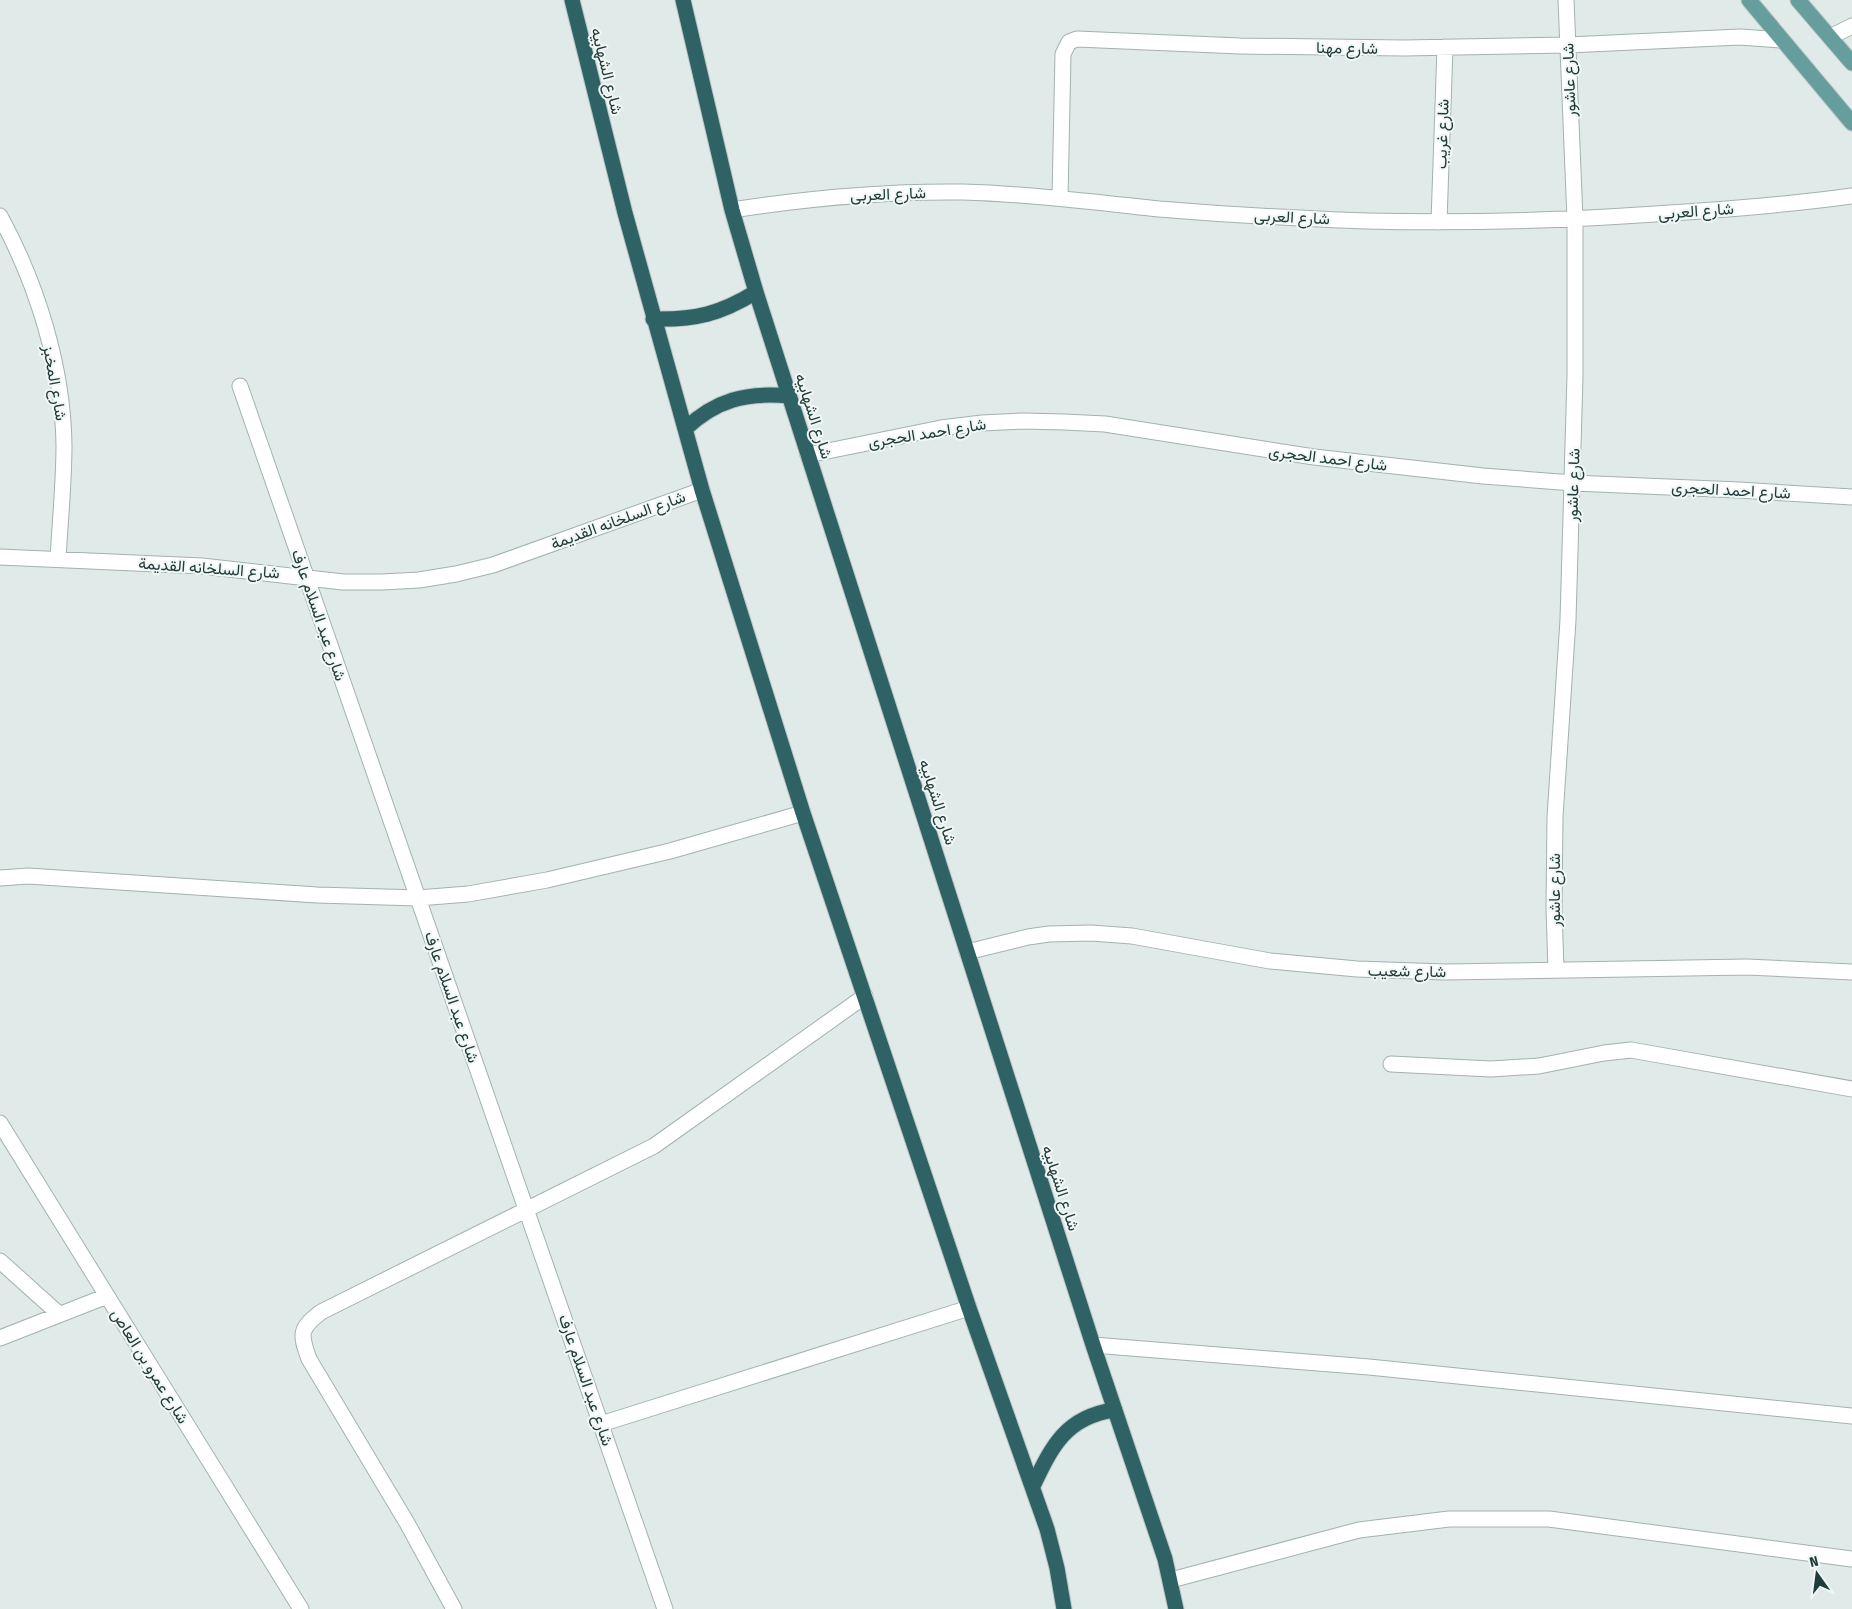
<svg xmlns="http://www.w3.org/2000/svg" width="1852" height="1609" font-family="'Fira Sans Condensed',Vazirmatn,sans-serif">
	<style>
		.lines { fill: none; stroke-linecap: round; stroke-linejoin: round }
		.minor-casing { stroke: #a3b2b0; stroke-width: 17 }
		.major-casing { stroke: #bcc4c4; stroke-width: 17 }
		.highway-casing { stroke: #bcc4c4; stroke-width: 17 }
		.minor { stroke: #fff; stroke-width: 15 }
		.major { stroke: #669e9e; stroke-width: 15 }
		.highway { stroke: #2e6265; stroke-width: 15 }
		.labels { text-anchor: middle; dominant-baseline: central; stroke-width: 4; stroke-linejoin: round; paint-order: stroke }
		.street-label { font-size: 16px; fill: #213a3a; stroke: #f0f7f5 }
	</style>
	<rect width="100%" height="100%" fill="#e0eae8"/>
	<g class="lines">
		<g class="minor-casing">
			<path id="minor" d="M1830,37L1852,26
				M1060,198L1063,54L1069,42L1077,39L1240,46L1404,48L1568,45L1740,37L1782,40
				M732,210C809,198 885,191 963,192C1029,194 1094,202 1159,209C1206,213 1253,216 1300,218C1418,225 1537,222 1655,214C1721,210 1787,205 1852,196
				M0,216C37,284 63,367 64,445C64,483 60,522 58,559
				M1439,222L1445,47
				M240,386L665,1609
				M808,455L941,428L982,423L1023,421L1064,422L1105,424L1314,457L1483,476L1573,483L1739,490L1852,497
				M0,557L202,566L343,582H382L419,580L456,574L493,565L702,490
				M0,878L28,876L317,895L418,898L468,894L547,880L670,851L803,813
				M967,952L1028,937L1049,934L1091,933L1132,936L1270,961L1357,969L1445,972L1747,967L1852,972
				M1556,970L1554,909L1555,817L1568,620L1575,376V219L1566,0
				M1391,1064L1491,1069L1539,1066L1604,1053L1631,1050L1852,1089
				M0,1123L301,1609
				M0,1261L59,1314
				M0,1338L107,1296
				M1093,1345L1369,1367L1852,1416
				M601,1424L969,1308
				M1171,1580L1359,1530L1449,1519H1549L1852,1559
				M454,1609L407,1523L309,1359C300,1334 299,1329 321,1312L654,1146L865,996"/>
		</g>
		<g class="major-casing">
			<path id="major" d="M1749,0L1852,123
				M1798,0L1852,63"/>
		</g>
		<g class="highway-casing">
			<path id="highway" d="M572,0L625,213L702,490L803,813L969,1308L1047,1529L1057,1568L1064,1609
				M683,0L732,210L756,292L1093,1345L1165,1559L1176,1609
				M653,319C696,320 720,314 756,292
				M685,429C716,400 746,392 789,396
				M1033,1486C1052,1446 1066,1417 1114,1410"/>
		</g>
		<use href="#minor" class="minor"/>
		<use href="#major" class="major"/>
		<use href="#highway" class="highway"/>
	</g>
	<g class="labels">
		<g class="street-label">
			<text transform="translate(1347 48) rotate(1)">شارع مهنا</text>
			<text transform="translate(607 71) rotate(76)">شارع الشهابيه</text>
			<text transform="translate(1569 80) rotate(-92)">شارع عاشور</text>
			<text transform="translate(1442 134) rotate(-88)">شارع غريب</text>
			<text transform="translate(888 194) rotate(-2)">شارع العربى</text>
			<text transform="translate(1696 211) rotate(-4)">شارع العربى</text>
			<text transform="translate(1292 217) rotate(3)">شارع العربى</text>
			<text transform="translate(55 383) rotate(80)">شارع المخبز</text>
			<text transform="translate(814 416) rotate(72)">شارع الشهابيه</text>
			<text transform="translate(927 433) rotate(-9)">شارع احمد الحجرى</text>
			<text transform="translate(1328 458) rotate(7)">شارع احمد الحجرى</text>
			<text transform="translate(1573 485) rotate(-88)">شارع عاشور</text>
			<text transform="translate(1731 490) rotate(3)">شارع احمد الحجرى</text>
			<text transform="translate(618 520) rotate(-20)">شارع السلخانه القديمة</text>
			<text transform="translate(209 568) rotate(4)">شارع السلخانه القديمة</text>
			<text transform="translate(319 615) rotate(71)">شارع عبد السلام عارف</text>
			<text transform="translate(938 802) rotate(72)">شارع الشهابيه</text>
			<text transform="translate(1554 890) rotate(-90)">شارع عاشور</text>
			<text transform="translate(1407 971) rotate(1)">شارع شعيب</text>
			<text transform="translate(452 997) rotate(71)">شارع عبد السلام عارف</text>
			<text transform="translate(1061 1188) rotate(72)">شارع الشهابيه</text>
			<text transform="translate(150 1366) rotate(58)">شارع عمرو بن العاص</text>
			<text transform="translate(586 1380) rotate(71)">شارع عبد السلام عارف</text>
		</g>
	</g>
	<g transform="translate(1817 1574) rotate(346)" stroke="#f0f7f5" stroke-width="4" paint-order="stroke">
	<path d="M0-4L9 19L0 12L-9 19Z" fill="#213a3a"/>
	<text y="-8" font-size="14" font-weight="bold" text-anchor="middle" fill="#213a3a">N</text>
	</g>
</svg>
